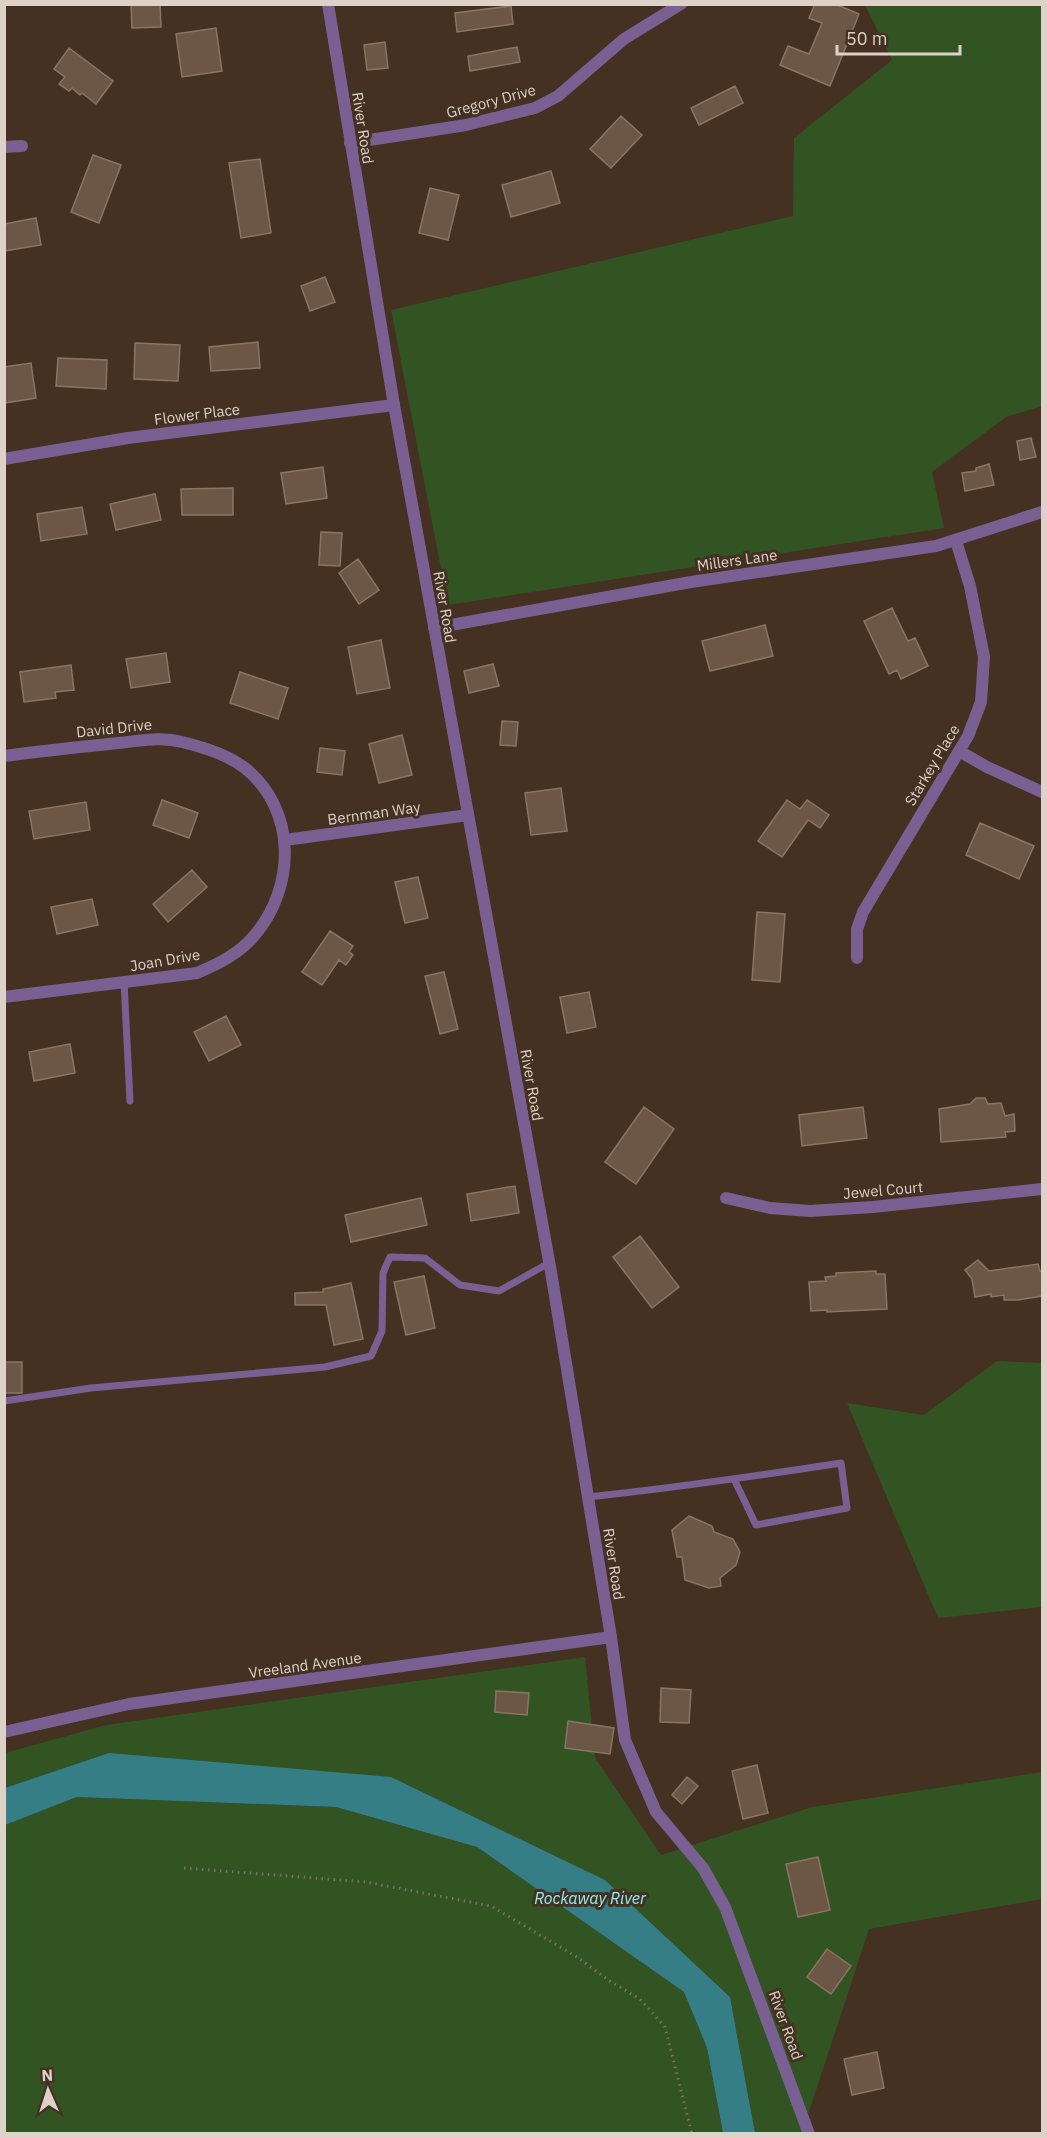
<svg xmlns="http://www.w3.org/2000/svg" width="1047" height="2138" font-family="'IBM Plex Sans',sans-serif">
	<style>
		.green { fill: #315422 }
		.water { fill: #357e85 }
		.building { fill: #6c5747; stroke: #8a7563; stroke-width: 1.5 }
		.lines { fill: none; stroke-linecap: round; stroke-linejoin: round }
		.path { stroke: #7f6f62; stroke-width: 3; stroke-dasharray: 1.5 4.5; stroke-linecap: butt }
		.service { stroke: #7a6092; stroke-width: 7 }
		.minor { stroke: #7a6092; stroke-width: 12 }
		.tertiary { stroke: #7a6092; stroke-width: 12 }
		.labels { text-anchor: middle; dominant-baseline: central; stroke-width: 6; stroke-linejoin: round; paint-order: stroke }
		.street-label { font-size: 15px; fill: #ddd1c8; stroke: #443121 }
		.water-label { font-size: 16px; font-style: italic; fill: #90eff9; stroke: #443121 }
	</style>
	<rect width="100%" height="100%" fill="#443121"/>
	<path class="green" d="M865,5H1042V406L1006,417L932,472L944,528L448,605L391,310L793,216L794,138L892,60Z
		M997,1361L1042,1363V1607L938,1618L847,1403L924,1415Z
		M585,1657L595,1758L661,1855L812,1807L1042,1772V1899L869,1929L802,2133H755L730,1997L605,1880L391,1777L5,1788V1753L106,1725Z
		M77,1797L336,1807L477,1847L684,1992L707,2048L723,2133L5,2134V1825Z"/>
	<path class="water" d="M109,1753L391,1777L605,1880L730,1997L755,2133H723L707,2048L684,1992L477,1847L336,1807L77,1797L5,1825V1788Z"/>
	<path class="building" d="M131,4H160L161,27L132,28Z
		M815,4H835L859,14L830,86L780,65L788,46L809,54L822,23L809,18Z
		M511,6L513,24L457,32L455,13Z
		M216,28L222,71L182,77L176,34Z
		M385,42L388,68L367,70L364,45Z
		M517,47L520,62L470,71L468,56Z
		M69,48L113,81L96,104L82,93L80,95L72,88L69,91L59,84L65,77L54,69Z
		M735,86L743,103L699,125L691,108Z
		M621,116L642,135L611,168L590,149Z
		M93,155L121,165L99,223L71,212Z
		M260,159L271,233L241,238L229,163Z
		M551,171L560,203L511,217L502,185Z
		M430,188L459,195L448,240L419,233Z
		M36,218L41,245L4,251V224Z
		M325,277L335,302L310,311L301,286Z
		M258,342L260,368L211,371L209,347Z
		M135,343L180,345L178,381L134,379Z
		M58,358L107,360L106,389L56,386Z
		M31,363L36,398L4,403V367Z
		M1031,438L1036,457L1020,460L1017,441Z
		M989,464L994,485L965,491L962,473L976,471V468Z
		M323,467L327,498L286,504L281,473Z
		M233,488V515H182L181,489Z
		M155,494L161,520L116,530L110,504Z
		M82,507L87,534L41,541L37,514Z
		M321,532L342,533L340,566L319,565Z
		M358,559L379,590L359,604L339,573Z
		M892,608L908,641L915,638L928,666L901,679L897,670L889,674L864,621Z
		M765,625L773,656L710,671L702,641Z
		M381,640L390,688L357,694L348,647Z
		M166,653L170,682L131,688L126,659Z
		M493,664L499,686L469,693L464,671Z
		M71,665L74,690L55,692L56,698L24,702L20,672Z
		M240,672L288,688L278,719L230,703Z
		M502,721L518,722L516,746L500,745Z
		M402,735L412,775L379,783L369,744Z
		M320,748L345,751L342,775L317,772Z
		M561,788L567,831L531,835L525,793Z
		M162,800L198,813L189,838L153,825Z
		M787,800L800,809L807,800L829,815L820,828L808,820L782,857L758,841Z
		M86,802L90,830L34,839L29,811Z
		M980,823L1034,846L1019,879L966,855Z
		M192,870L207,887L168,922L153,904Z
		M418,877L428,918L405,923L395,882Z
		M92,899L98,925L57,934L51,907Z
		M757,912L785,914L780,982L752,980Z
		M330,931L353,946L349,952L353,955L346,965L339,960L322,985L302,972Z
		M444,972L458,1029L440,1034L425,976Z
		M589,992L596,1027L567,1033L560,997Z
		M226,1016L241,1045L209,1061L194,1032Z
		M70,1044L75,1073L34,1081L29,1052Z
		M976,1098H985L988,1104L1001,1103L1005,1116L1014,1114L1015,1131L1005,1132L1006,1137L941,1142L939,1109L970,1104Z
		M644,1107L674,1129L636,1184L605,1162Z
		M863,1107L867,1138L802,1146L799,1115Z
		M515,1186L519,1213L471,1221L467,1194Z
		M421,1198L427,1225L351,1242L345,1215Z
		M640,1236L679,1287L652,1308L613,1257Z
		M978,1260L989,1271L1038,1264L1040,1271H1042V1296L1018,1300H1004V1295L991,1297V1294L975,1297L972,1279L965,1270Z
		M876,1271V1274H885L887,1309L827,1312V1310L811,1311L809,1282L826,1281L825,1277L836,1276V1273Z
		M424,1276L435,1328L406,1335L394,1282Z
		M351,1283L363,1339L334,1345L326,1305H295V1293L323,1292V1289Z
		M4,1362H22V1393H4Z
		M689,1516L712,1526L714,1532L733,1539L740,1552L736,1565L720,1578L721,1586L709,1588L685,1580L682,1557H677L672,1530Z
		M661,1688L691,1690L689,1723L660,1722Z
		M496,1691L529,1693L527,1715L495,1712Z
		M568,1721L614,1728L610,1754L565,1748Z
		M757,1765L768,1813L743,1819L732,1771Z
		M687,1777L698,1786L682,1804L672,1795Z
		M818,1857L830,1910L798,1917L786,1864Z
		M827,1949L851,1966L831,1994L807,1977Z
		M877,2052L884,2088L852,2095L844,2059Z"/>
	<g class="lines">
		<path class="path" d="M184,1868L366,1882L491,1906L577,1957L611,1982L640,1999L665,2027L692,2134"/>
		<path class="service" d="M124,982L130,1101
			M4,1401L91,1388L325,1367L371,1356L382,1331L383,1273L390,1257L425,1258L460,1285L499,1291L549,1263
			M588,1497C673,1488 757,1476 841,1463L847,1508L756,1525L734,1479"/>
		<path class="minor" d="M350,143L466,125L535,108L558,96L624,39L681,4
			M4,147L22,146
			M4,459L128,438L394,405
			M434,628L691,582L936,546L1042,512
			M959,751L987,767L1042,792
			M4,756C42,751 80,747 118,743C140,741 160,736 182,742C203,747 227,754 245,768C297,810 296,887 254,936C239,954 218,964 197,973L4,997
			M285,840L468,815
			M857,958V929L863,912L968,736L981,702L984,657L970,586L956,541
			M726,1198L770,1208L810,1211L873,1207L1042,1189"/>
		<path class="tertiary" d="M328,4L394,405L551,1272L611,1637L625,1740L656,1812L703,1868L725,1907L809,2134
			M4,1732L129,1704L611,1637"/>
	</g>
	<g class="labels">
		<g class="street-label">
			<text transform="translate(491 101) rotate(-15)">Gregory Drive</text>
			<text transform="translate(363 128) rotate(81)">River Road</text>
			<text transform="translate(197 414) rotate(-7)">Flower Place</text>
			<text transform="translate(737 560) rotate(-8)">Millers Lane</text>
			<text transform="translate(445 607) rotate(80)">River Road</text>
			<text transform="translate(114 728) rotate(-6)">David Drive</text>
			<text transform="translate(932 765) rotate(-59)">Starkey Place</text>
			<text transform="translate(374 813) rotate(-8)">Bernman Way</text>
			<text transform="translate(165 960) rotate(-10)">Joan Drive</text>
			<text transform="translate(532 1085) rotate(80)">River Road</text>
			<text transform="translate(883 1190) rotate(-5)">Jewel Court</text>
			<text transform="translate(614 1564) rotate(81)">River Road</text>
			<text transform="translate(305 1665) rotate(-8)">Vreeland Avenue</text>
			<text transform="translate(786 2025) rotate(70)">River Road</text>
		</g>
		<g class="water-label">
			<text x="590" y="1898">Rockaway River</text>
		</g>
	</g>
	<rect width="1047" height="2138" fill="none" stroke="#ddd1c8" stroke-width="12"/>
	<g transform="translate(48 2090) rotate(357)" stroke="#443121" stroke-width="4.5" paint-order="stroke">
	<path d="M0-4.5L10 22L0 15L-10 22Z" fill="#ddd1c8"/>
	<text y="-9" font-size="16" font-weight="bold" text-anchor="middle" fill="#ddd1c8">N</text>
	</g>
	<path d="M837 45v9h123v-9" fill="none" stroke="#ddd1c8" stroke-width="3"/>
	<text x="846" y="45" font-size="18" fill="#ddd1c8" stroke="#443121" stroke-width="4.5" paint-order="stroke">50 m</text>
</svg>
